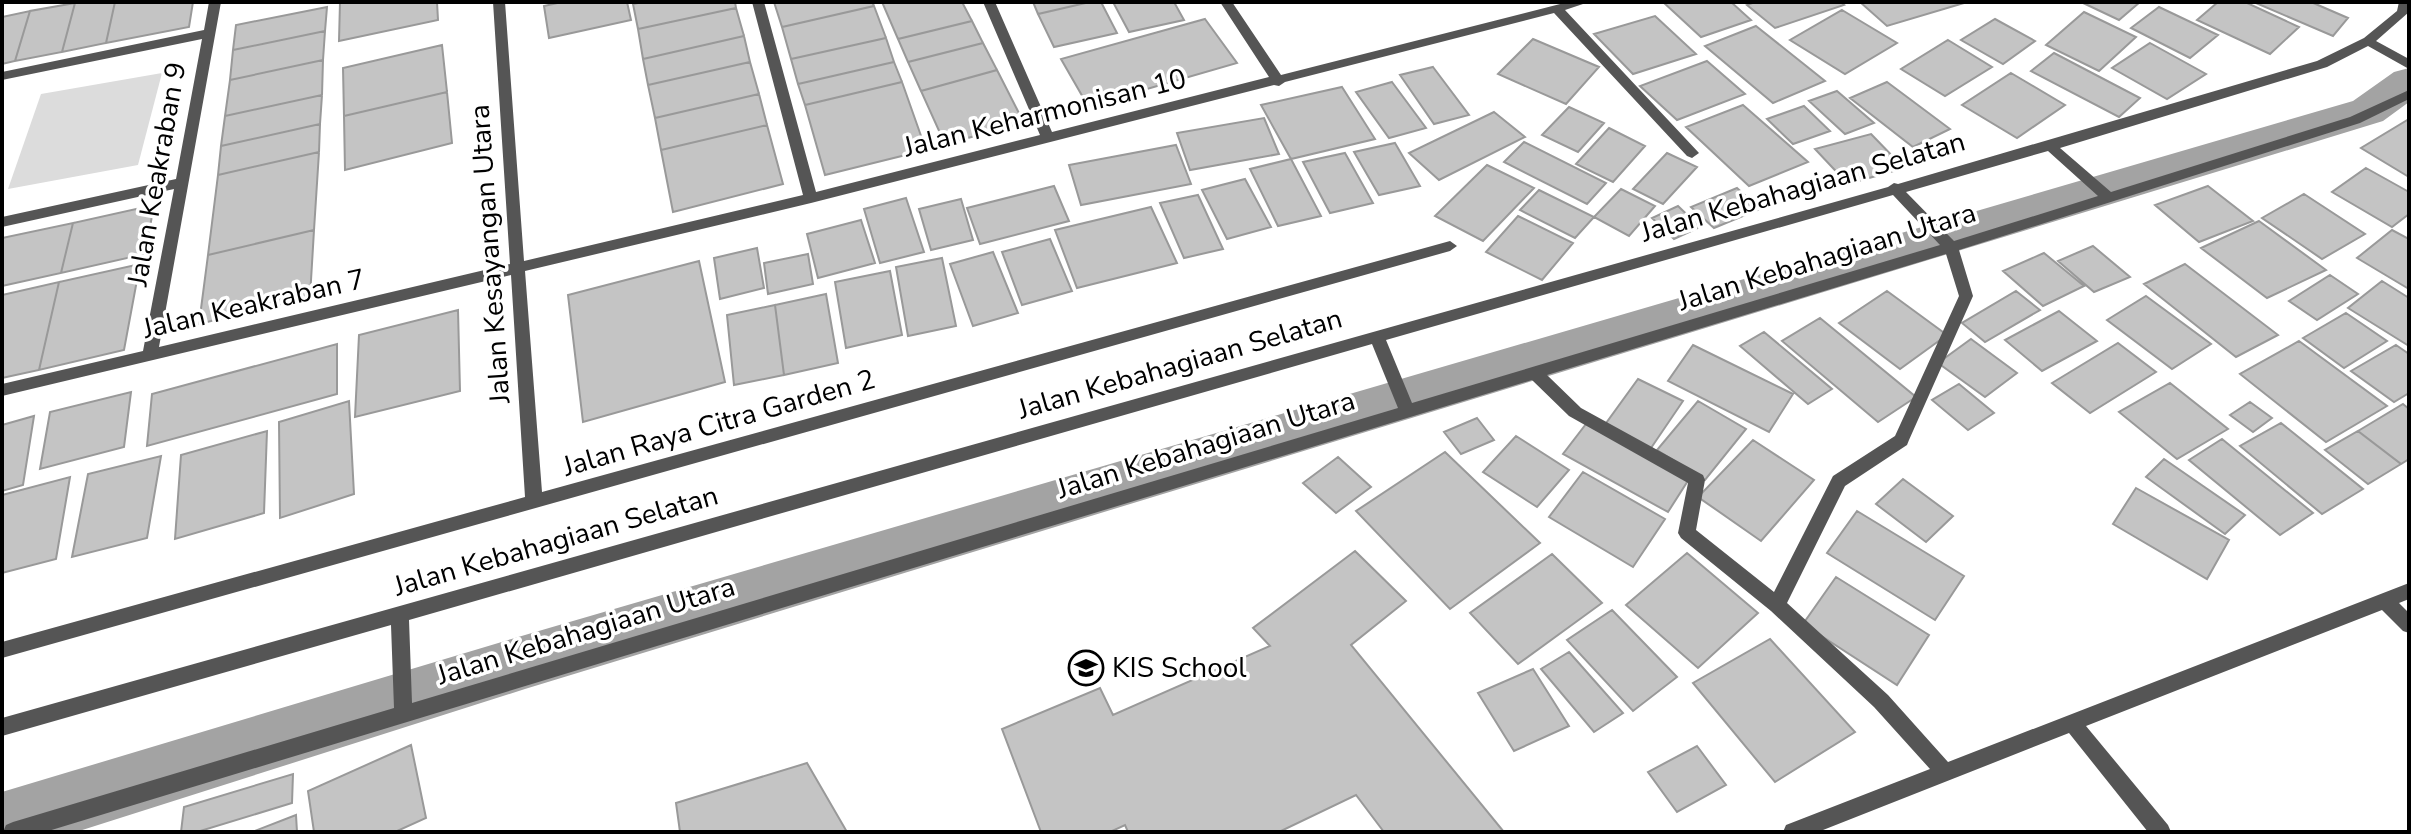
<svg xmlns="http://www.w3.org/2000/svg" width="2411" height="834" font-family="'Nunito Sans',sans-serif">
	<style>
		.green { fill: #dcdcdc }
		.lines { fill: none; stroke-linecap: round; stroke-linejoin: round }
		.canal { fill: #a3a3a3; fill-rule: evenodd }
		.building { fill: #c4c4c4; stroke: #999; stroke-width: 2 }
		.street { fill: #555; fill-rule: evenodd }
		.labels { text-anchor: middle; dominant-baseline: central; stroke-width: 7; stroke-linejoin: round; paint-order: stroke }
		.street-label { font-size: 28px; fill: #000; stroke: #fff }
		.poi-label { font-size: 28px; fill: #000; stroke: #fff; text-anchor: start }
	</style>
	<rect width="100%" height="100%" fill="#fff"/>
	<path class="green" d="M162,73L138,165L8,189L41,94Z"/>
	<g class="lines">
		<path class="canal" d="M2409,68V102L2383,121L525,689L76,832H2V792L525,635L2353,101L2394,72Z"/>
	</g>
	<path class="building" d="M115,2L106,43L62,52L75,3Z
		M115,2H193L189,27L106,43Z
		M340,2H437L438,20L339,41Z
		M562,2H627L631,20L549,38L544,6Z
		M643,2H735L736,8L638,29L633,4Z
		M774,2H872L874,6L782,27Z
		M882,2H962L972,21L898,39Z
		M1033,2H1090L1038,14Z
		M1090,2H1101L1117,33L1054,47L1038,14Z
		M1113,2H1174L1184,20L1129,32Z
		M1663,2H1731L1751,20L1701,37Z
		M1755,2H1840L1844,5L1775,28L1747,5Z
		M1860,2H1963L1964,3L1887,26Z
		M2081,2H2140L2119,20Z
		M2218,2H2245L2299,27L2270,54L2197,20Z
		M2311,2L2348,18L2333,36L2256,3Z
		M75,3L62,52L15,61L30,11Z
		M874,6L886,38L791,59L782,27Z
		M327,7L325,31L233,50L236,25Z
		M2159,7L2218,35L2190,58L2131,28Z
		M736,8L744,36L643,59L638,29Z
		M1842,10L1897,43L1845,74L1790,40Z
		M30,11L15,61L2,64V17Z
		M2084,12L2136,37L2099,71L2046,45Z
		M1655,16L1696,54L1633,74L1594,34Z
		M1205,19L1237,63L1088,106L1061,59Z
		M1995,19L2035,41L2003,64L1961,40Z
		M972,21L983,43L908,62L898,39Z
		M1756,26L1825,81L1773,103L1705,46Z
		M325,31L323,60L230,80L233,50Z
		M744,36L750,62L648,85L643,59Z
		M886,38L894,62L798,84L791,59Z
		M1533,39L1599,67L1566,104L1498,74Z
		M1948,40L1992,67L1945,96L1901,69Z
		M983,43L997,70L921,91L908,62Z
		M2150,43L2206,74L2167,99L2112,68Z
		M442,45L447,92L344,116L343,68Z
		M2054,53L2140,98L2119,117L2031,71Z
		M323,60L322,95L225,116L230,80Z
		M1707,61L1745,94L1677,120L1640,86Z
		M750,62L759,94L655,118L648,85Z
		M894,62L902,82L805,105L798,84Z
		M1433,67L1469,115L1434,124L1400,75Z
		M997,70L1024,123L945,144L921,91Z
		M2011,73L2065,105L2017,138L1962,105Z
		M902,82L926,150L825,175L805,105Z
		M1392,82L1426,128L1389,138L1356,92Z
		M1887,82L1950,129L1913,147L1850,98Z
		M1342,87L1375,139L1291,159L1261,105Z
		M1837,91L1874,123L1845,134L1809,101Z
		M447,92L452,143L345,170L344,116Z
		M759,94L767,125L661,150L655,118Z
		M322,95L320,124L221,146L225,116Z
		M1743,105L1808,162L1749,186L1686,127Z
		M1804,106L1830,131L1793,144L1767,119Z
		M1569,107L1604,123L1578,152L1542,135Z
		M1494,112L1525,137L1439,180L1409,153Z
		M1264,118L1279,154L1190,170L1177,133Z
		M2409,119V177L2361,148Z
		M320,124L319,152L218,175L221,146Z
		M767,125L783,184L673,212L661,150Z
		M1609,128L1645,146L1613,182L1576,164Z
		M1871,134L1904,168L1848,184L1815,149Z
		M1524,142L1606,183L1587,204L1504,162Z
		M1395,143L1420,186L1379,195L1354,152Z
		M1176,145L1191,184L1081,205L1069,165Z
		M319,152L314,230L208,255L218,175Z
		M1345,153L1373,203L1330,213L1303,162Z
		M1667,153L1697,167L1663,204L1633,189Z
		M1291,159L1321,216L1278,226L1250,169Z
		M1487,165L1534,188L1483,241L1435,216Z
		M2366,168L2409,192V214L2392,227L2332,192Z
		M1245,179L1271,227L1227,239L1202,190Z
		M1054,186L1069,221L980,244L967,208Z
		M2208,186L2253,221L2199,242L2155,205Z
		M1737,188L1760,209L1714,228L1691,207Z
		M1621,189L1655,206L1629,236L1594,217Z
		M1539,190L1594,217L1575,238L1520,210Z
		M2304,194L2365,234L2322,259L2262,218Z
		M1198,195L1223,249L1184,258L1160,203Z
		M906,198L924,252L880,263L864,209Z
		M961,199L973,240L931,250L919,209Z
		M154,205L145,254L61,273L73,223Z
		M1678,206L1700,227L1674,239L1652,218Z
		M1151,207L1177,263L1077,288L1055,230Z
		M1518,216L1573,243L1542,280L1486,252Z
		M861,220L875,263L818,278L807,234Z
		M2259,221L2326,270L2267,298L2201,248Z
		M73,223L61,273L2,286V238Z
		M314,230L310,297L199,324L208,255Z
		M2392,230L2409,239V289L2357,258Z
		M1050,239L1072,291L1022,305L1002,252Z
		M2093,246L2130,277L2094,292L2058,261Z
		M757,248L764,288L720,299L714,258Z
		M993,252L1018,313L973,326L950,264Z
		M2044,253L2084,286L2043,306L2003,271Z
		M808,254L813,284L768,294L764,263Z
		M942,258L956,326L908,336L896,267Z
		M699,261L725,382L583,422L568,295Z
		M140,264L124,350L39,370L59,282Z
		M2185,264L2278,335L2236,357L2144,284Z
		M890,271L902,335L846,348L835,282Z
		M2330,275L2358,294L2317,320L2289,301Z
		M2382,281L2409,298V346L2348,308Z
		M59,282L39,370L2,378V295Z
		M1887,291L1947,335L1900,369L1839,323Z
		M2016,291L2040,310L1985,342L1962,323Z
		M826,294L838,363L784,375L775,305Z
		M2146,296L2211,344L2172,369L2107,320Z
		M775,305L784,375L734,385L727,315Z
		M458,310L460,391L355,417L359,335Z
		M2059,311L2097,341L2042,371L2005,340Z
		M2346,313L2387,341L2344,368L2303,338Z
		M1820,318L1916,397L1878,422L1782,341Z
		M1764,332L1832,389L1808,404L1740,346Z
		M1971,339L2017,373L1985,397L1938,363Z
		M2299,341L2387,406L2326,442L2240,374Z
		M2118,343L2156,372L2090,413L2052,383Z
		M337,344V394L147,446L152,394Z
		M1693,345L1793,394L1769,432L1668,381Z
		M2396,345L2409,354V393L2394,402L2351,371Z
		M1638,379L1683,401L1649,451L1604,426Z
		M2170,383L2228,429L2177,459L2119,412Z
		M1959,384L1994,413L1968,430L1932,400Z
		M131,392L124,447L40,469L50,412Z
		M349,401L354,494L280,518L279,422Z
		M1698,401L1746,429L1705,480L1657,450Z
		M2250,402L2272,418L2253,432L2230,415Z
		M2403,404L2409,409V459L2401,464L2358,431Z
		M34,416L23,485L2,491V425Z
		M1477,418L1494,440L1461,454L1444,432Z
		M2281,423L2363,489L2322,514L2240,446Z
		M1586,424L1689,479L1668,512L1563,454Z
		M267,431L264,513L175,539L181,455Z
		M2358,431L2401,464L2368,484L2325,450Z
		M1516,436L1569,470L1537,507L1483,472Z
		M2222,439L2313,513L2280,535L2189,460Z
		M1753,440L1814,480L1761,541L1698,497Z
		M1445,452L1540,543L1450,609L1356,511Z
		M161,456L147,538L72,557L88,474Z
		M1338,457L1371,487L1336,513L1303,483Z
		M2164,459L2245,515L2225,534L2146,477Z
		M1583,472L1665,519L1633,567L1549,517Z
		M70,477L56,559L2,573V495Z
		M1903,479L1953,516L1926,542L1876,504Z
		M2136,488L2229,540L2207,579L2113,524Z
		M1857,511L1964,576L1935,620L1827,553Z
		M1355,551L1406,601L1351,645L1504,832H1384L1356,795L1279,832H1128L1125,825L1110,832H1041L1002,729L1100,688L1113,715L1270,646L1253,628Z
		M1687,553L1758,613L1698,668L1626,605Z
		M1552,554L1602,603L1518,664L1470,613Z
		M1836,577L1929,635L1897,685L1803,624Z
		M1612,610L1677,677L1633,711L1567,640Z
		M1770,639L1855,732L1775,782L1693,683Z
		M1569,652L1623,713L1594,732L1541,669Z
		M1533,669L1569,726L1514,751L1478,693Z
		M411,745L426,818L395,832H314L308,791Z
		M1697,746L1726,785L1677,812L1648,772Z
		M807,763L847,832H680L676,803Z
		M293,774L292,803L197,832H181L184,807Z
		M296,815L297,832H252Z"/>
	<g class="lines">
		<path class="street" d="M209,2H221L159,347L510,264L493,2H505L524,261L803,195L752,2H764L816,192L1040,135L983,2H995L1052,132L1269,77L1220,2H1232L1281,75L1568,2H1589L1565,10L1699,153L1692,158L1687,156L1554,13L1285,82L1279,86L1274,85L811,203L525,271L542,492L1450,241L1457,246L1450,251L2,658V642L525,497L511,275L2,396V384L143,351L174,189L2,227V217L176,179L202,39L2,80V72L204,30Z
			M2399,2H2409V12L2376,41L2409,59V69L2368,46L2327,67L2060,148L2111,192L2350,117L2409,90V99L2360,123L1959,250L1973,296L1909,440L1907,445L1845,486L1787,603L1888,695L1948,762L2409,583V599L2399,603L2409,613V633L2403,631L2382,610L2086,726L2168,825L2171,832H2148L2069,733L1818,832H1783L1786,825L1930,769L1874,707L1771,611L1681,538L1678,533L1688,483L1569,416L1532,380L45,832H3L6,825L13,822L394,708L391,625L2,736V718L1888,187L1894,183L1898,184L2317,61L2364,38L2397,11ZM2048,151L2098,196L1954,241L1906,192ZM1893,195L1940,245L1412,403L1386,340ZM1946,254L1959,296L1895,436L1833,476L1774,592L1696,530L1705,480L1703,475L1581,408L1547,375ZM1372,344L1398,408L412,703L409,620Z"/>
	</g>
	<defs>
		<g id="school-ring" transform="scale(1.8)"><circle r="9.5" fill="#fff" stroke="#000" stroke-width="1.5"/><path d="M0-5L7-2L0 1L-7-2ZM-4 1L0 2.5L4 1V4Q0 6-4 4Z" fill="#000"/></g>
	</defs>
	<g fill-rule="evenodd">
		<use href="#school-ring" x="1086" y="668"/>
	</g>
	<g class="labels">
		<g class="street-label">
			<text transform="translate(1045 113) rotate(-14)">Jalan Keharmonisan 10</text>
			<text transform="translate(157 174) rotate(-80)">Jalan Keakraban 9</text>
			<text transform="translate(1803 187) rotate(-16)">Jalan Kebahagiaan Selatan</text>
			<text transform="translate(490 254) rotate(-94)">Jalan Kesayangan Utara</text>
			<text transform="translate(1827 257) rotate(-17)">Jalan Kebahagiaan Utara</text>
			<text transform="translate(254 304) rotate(-13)">Jalan Keakraban 7</text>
			<text transform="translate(1180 364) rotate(-16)">Jalan Kebahagiaan Selatan</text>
			<text transform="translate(719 423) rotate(-16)">Jalan Raya Citra Garden 2</text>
			<text transform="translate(1206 445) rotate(-17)">Jalan Kebahagiaan Utara</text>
			<text transform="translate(556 541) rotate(-16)">Jalan Kebahagiaan Selatan</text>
			<text transform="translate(586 631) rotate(-17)">Jalan Kebahagiaan Utara</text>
		</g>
		<g class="poi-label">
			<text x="1112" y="668">KIS School</text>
		</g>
	</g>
	<rect width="2411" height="834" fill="none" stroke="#000000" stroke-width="8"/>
</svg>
